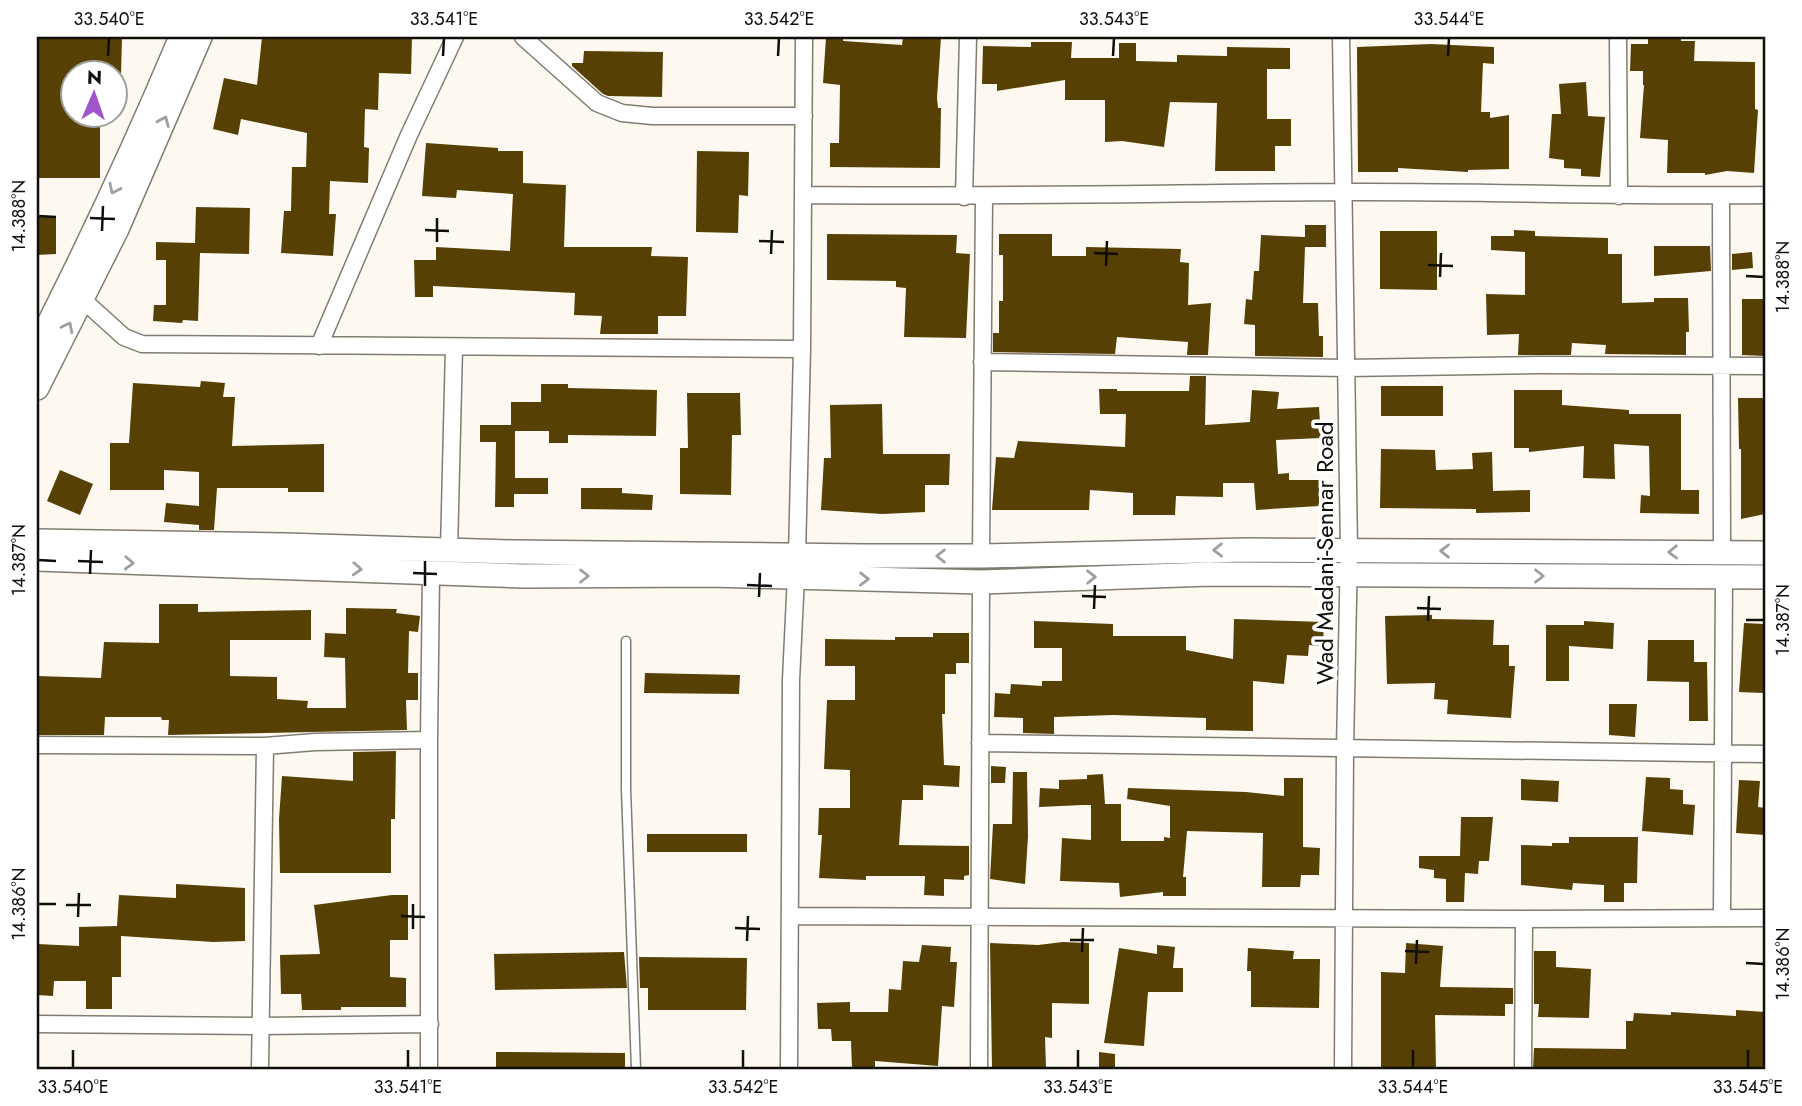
<svg xmlns="http://www.w3.org/2000/svg" width="1802" height="1106" font-family="Jost,sans-serif">
	<style>
		.building { fill: #574004 }
		.lines { fill: none; stroke-linecap: round; stroke-linejoin: round }
		.lane-casing { stroke: #817c72; stroke-width: 11 }
		.street-casing { stroke: #817c72; stroke-width: 19 }
		.secondary-casing { stroke: #817c72; stroke-width: 26 }
		.lane { stroke: #fff; stroke-width: 8 }
		.street { stroke: #fff; stroke-width: 16 }
		.secondary { stroke: #fff; stroke-width: 23 }
		.oneway { stroke: #9f9f9d }
		.ticks { fill: none; stroke: #100e0a; stroke-width: 2.5 }
		.labels { text-anchor: middle; dominant-baseline: central; stroke-width: 7; stroke-linejoin: round; paint-order: stroke }
		.street-label { font-size: 24px; fill: #100e0a; stroke: #fff }
		.neatline { fill: none; stroke: #100e0a; stroke-width: 2.5 }
		.ticks-label { font-size: 18px; text-anchor: middle; fill: #100e0a }
	</style>
	<rect width="100%" height="100%" fill="#fef9f0"/>
	<path class="building" d="M37,37H122L121,74H74V116H100V178H37Z
		M262,37H412L411,74L379,73L378,110L365,109L364,147L369,148L368,183L330,181L329,214H336L333,256L281,253L284,211H291L292,167H306L307,133L241,119L238,135L213,129L224,78L257,85Z
		M826,37H843V41L902,45L903,37H941L937,98L938,108H941L940,168L830,167V143H839L840,85L823,83Z
		M1648,37H1681V41H1695L1694,61L1755,62V109L1758,110L1754,173L1727,171L1705,175V173H1667L1668,140L1640,138L1644,85H1643V71H1630L1631,44H1648Z
		M1031,42H1072L1071,58H1119V43H1136V61L1177,62V55L1227,56V47L1290,48V69H1267V119H1291V146H1275V171H1215L1217,103L1170,102L1164,147L1122,141L1105,142V100H1065V80L997,91V84H982L983,46L1031,47Z
		M1431,44L1494,47V64L1483,63L1481,112H1490V118L1509,115V169L1468,170V172L1398,168V172H1358L1357,47Z
		M584,51L663,52L662,97L608,96L603,94L572,66V63H583Z
		M1586,82L1588,116L1605,117L1600,177L1581,176V169L1564,168V160L1549,158L1552,114H1561L1559,84Z
		M426,143L498,148V151H523V183L566,185L564,247H652L651,256L688,257L686,316H658V334H600L602,316L574,315L575,293L433,286V297H415L414,260H436V247L510,251L513,194L457,190L456,198L422,196Z
		M697,151L749,152L748,196L739,195L738,233L696,232Z
		M196,207L250,208L249,254L200,253L198,321L183,320L182,323L153,321L154,305H166V260H156V242L195,243Z
		M37,216H56V254L37,255Z
		M1305,225H1326V247H1305L1303,303H1318L1319,336H1323V357L1255,356V325L1244,324L1246,299L1252,300L1254,271H1259L1261,235L1305,237Z
		M1514,230L1535,231V236L1608,238V254H1622V303L1654,302V298H1688L1689,332H1686V355L1605,354L1606,345L1572,343L1571,355H1518L1519,334L1487,335L1486,294L1525,295V252L1491,250V236H1514Z
		M1380,231H1437V290L1380,289Z
		M827,234L957,235L956,253L970,254L966,338L904,337L906,288L896,287V281L827,280Z
		M999,234H1052V256H1086V247L1181,249L1180,262L1189,263L1188,305L1211,303L1208,355H1187L1188,342L1117,337L1115,354L993,352V333H999V301H1003V255H999Z
		M1654,246H1710L1711,271L1654,276Z
		M1752,252L1753,268L1732,270V254Z
		M1742,299H1765V356L1742,355Z
		M1190,376H1206L1205,425L1250,422L1252,390L1279,392L1277,409L1319,407L1321,438L1276,440L1278,474L1289,473V480H1319V506L1256,510L1254,483H1223V497L1176,496L1175,515H1133V493L1090,490L1089,510H992L996,457L1014,458L1018,441L1125,447L1126,414H1100L1099,389H1117V391H1189Z
		M201,381L225,383L223,397H235L232,446L324,444V492H288V488H217L214,530H199V525L164,522L166,503L199,506V472L164,470V490H110V443H129L133,383L200,387Z
		M541,384H568V388L657,390L656,436L568,435V443H549V431H515V478H548V494H514V507H495L496,442H480V425H511V402H541Z
		M1381,386H1443V416H1381Z
		M1514,390H1562V405L1629,410V414H1681V490H1699V514L1640,513L1641,495L1650,496L1649,446L1614,444L1615,479L1583,478L1584,446L1529,452V448H1514Z
		M687,393H740L741,435H732L731,495L680,494V448H688Z
		M1738,398H1765V514L1741,519V449H1739Z
		M882,404L883,454H950L949,485H925V512L882,514L821,510L824,458H831L830,405Z
		M1381,449L1435,450L1436,470L1473,469L1472,453L1492,452L1493,491L1530,490V512L1476,513V509L1380,508Z
		M60,470L93,484L80,515L47,501Z
		M581,488H622V493L653,495L652,510L581,509Z
		M159,604H198V612L311,610V640H230V676L277,677V699L308,701L307,708H346L345,658L324,657L325,633L346,634V608L397,609L396,613L420,616L418,632L409,631L408,673H418V700H406L407,730L168,735L169,720H162L161,717H105L104,735H37V676L101,678L104,642L159,643Z
		M1432,615V619L1494,620L1493,645H1509V666H1515L1511,718L1447,714L1448,700L1434,699L1435,683L1387,684L1385,616Z
		M1234,619L1324,622L1323,646L1309,645L1308,656L1287,655L1284,684L1253,681V731L1206,730V718L1113,715L1054,717V734L1023,733V718L994,717L995,693L1010,694L1011,684L1042,686V681H1062V648H1034V621L1113,624V636H1186V650L1233,659Z
		M1584,621L1614,623L1613,649L1569,646V681H1546V625H1584Z
		M1744,623L1765,624L1763,693L1739,692Z
		M933,633H969V663H956V674H945V714H942L944,765L960,766L959,787L923,785V800H902L899,845L969,846V875L964,876V880L944,879V896L924,895L925,876H866V880L819,878L822,835H818L819,808H850V770L824,769L827,700H855V666H825V639L895,640V637H933Z
		M1648,640H1694V662H1707L1708,721H1689V682L1647,681Z
		M645,673L740,675L739,694L644,693Z
		M1609,704H1637L1635,737L1609,735Z
		M396,751L395,819H391V873H280L279,819L282,776L353,781V752Z
		M991,766L1006,767L1005,783H991Z
		M1013,772H1027L1028,836L1025,884L990,879L993,824H1012Z
		M1103,774L1105,804L1039,807L1040,788L1059,789V780L1087,779V775Z
		M1646,777L1670,778V789L1683,790V804L1695,805L1693,835L1642,831Z
		M1284,778H1303V847L1320,848L1319,875H1301L1300,887H1262L1263,833L1224,832L1187,831L1183,877H1186V896H1163V892L1120,897L1119,883L1060,881L1062,838L1091,840V804H1121V841H1164V837L1170,838V806L1127,799L1128,788L1246,792L1284,796Z
		M1521,779L1559,781L1558,802L1521,800Z
		M1739,780L1760,781L1758,807L1765,808V835L1736,833Z
		M1461,817H1493L1489,861H1479L1478,874L1465,873L1464,902H1446V879L1434,878V870L1419,868V856H1460Z
		M647,834H747V852H647Z
		M1569,837H1638L1637,883H1624V902H1604V885L1573,883L1572,890L1521,885V845L1552,846V843H1569Z
		M176,884L245,888V941L213,942L121,936V977H112V1009H86V981H54L53,996L37,995V944L79,946V927L117,926L119,895L176,898Z
		M392,895H408V940H390V977L406,978V1007H341V1010H302L301,994H281L280,955L320,954L314,905Z
		M1063,942L1089,943V1004L1052,1003V1038L1045,1037L1046,1068H992L990,943L1038,945Z
		M1406,943L1443,946L1440,987L1513,988V1004H1505V1016L1435,1015L1436,1069H1381V972L1405,973Z
		M922,945L951,947L950,962H957L954,1007L942,1006L938,1066L875,1061V1069H852L851,1041H832L831,1029H818L817,1003L850,1002V1012H888L889,989L901,990L903,961L919,962Z
		M1157,945L1175,947L1173,968H1183V992H1148L1144,1046L1104,1043L1119,948L1157,954Z
		M1248,948L1294,951L1293,959H1320L1319,1008L1251,1007V971H1247Z
		M1534,951H1556V967L1591,969L1589,1018L1538,1017L1539,1004H1534Z
		M624,952L627,988L495,990L494,954Z
		M639,957L747,958L746,1010H648V988H640Z
		M1736,1010L1765,1012V1069H1533L1534,1048L1626,1049V1021H1633L1634,1013L1671,1015V1012L1736,1016Z
		M496,1052L625,1053V1069H496Z
		M1099,1052L1115,1054V1069H1099Z"/>
	<g class="lines">
		<g class="lane-casing">
			<path id="lane" d="M626,641V789L636,1069"/>
		</g>
		<g class="street-casing">
			<path id="street" d="M523,37L597,103L622,113L652,116H804
				M1341,37L1349,550L1345,748L1343,1069
				M1618,37L1619,196
				M803,195C983,197 1163,193 1342,192C1483,191 1624,197 1765,195
				M1721,196L1722,551
				M964,197L968,37
				M82,299L124,337L142,344L802,349
				M319,346L409,135L455,37
				M982,362L1346,368L1540,365L1765,366
				M449,550L454,347
				M981,556L984,197
				M980,743L1765,754
				M37,745L265,746L315,742L429,740
				M790,916L1524,919L1765,918
				M1722,917L1724,577
				M37,1024L262,1026L430,1024
				M260,1069L265,746
				M429,1069V740L431,573
				M789,1069L791,680L797,555L802,349L804,37
				M979,1069L981,582
				M1523,1069L1524,919"/>
		</g>
		<g class="secondary-casing">
			<path id="secondary" d="M37,347C89,245 137,142 181,37
				M37,388L117,229L200,37
				M37,541L285,545L513,552L864,556H981L1247,550L1765,553
				M37,559L523,576L710,575L981,582L1210,574L1765,577"/>
		</g>
		<use href="#lane" class="lane"/>
		<use href="#street" class="street"/>
		<use href="#secondary" class="secondary"/>
	</g>
	<defs><path id="oneway-chevron" d="M-2-3.5L2.5 0L-2 3.5" fill="none" stroke-width="1.6" stroke-linecap="round" stroke-linejoin="round" transform="scale(1.75)"/></defs>
	<g class="oneway">
		<use href="#oneway-chevron" transform="translate(164 121) rotate(-67)"/>
		<use href="#oneway-chevron" transform="translate(114 189) rotate(115)"/>
		<use href="#oneway-chevron" transform="translate(68 327) rotate(-63)"/>
		<use href="#oneway-chevron" transform="translate(1218 550) rotate(179)"/>
		<use href="#oneway-chevron" transform="translate(1445 551) rotate(-179)"/>
		<use href="#oneway-chevron" transform="translate(1673 552) rotate(179)"/>
		<use href="#oneway-chevron" transform="translate(941 556) rotate(180)"/>
		<use href="#oneway-chevron" transform="translate(129 563) rotate(2)"/>
		<use href="#oneway-chevron" transform="translate(357 569) rotate(3)"/>
		<use href="#oneway-chevron" transform="translate(584 576)"/>
		<use href="#oneway-chevron" transform="translate(1539 576)"/>
		<use href="#oneway-chevron" transform="translate(1091 577) rotate(-1)"/>
		<use href="#oneway-chevron" transform="translate(864 579) rotate(1)"/>
	</g>
	<path class="ticks" d="M108,56L109,38M443,56L444,38M778,56L779,38M1113,56L1114,38M1448,56L1449,38M38,216L56,217M90,218L115,219M425,230L449,231M102,231L103,206M759,241L784,242M437,242V218M1094,253L1118,254M771,254L772,230M1428,265L1453,266M1106,266L1107,241M1746,276L1764,277M1440,277L1441,253M38,560L56,561M78,561L103,562M413,573L437,574M90,574L91,550M747,585L772,586M425,586V561M1082,596L1106,597M759,597L760,573M1417,608L1441,609M1094,609L1095,585M1746,620H1764M1428,621L1429,596M38,904H56M66,905H91M401,916L425,917M78,917L79,893M735,928L760,929M413,929V904M1070,940H1094M747,941L748,916M1405,951L1429,952M1082,952L1083,928M1746,963L1764,964M1416,964L1417,940M73,1068V1050M408,1068V1050M743,1068V1050M1078,1068V1050M1413,1068V1050M1748,1068V1050"/>
	<g class="labels">
		<g class="street-label">
			<text transform="translate(1324 553) rotate(-90)">Wad Madani-Sennar Road</text>
		</g>
	</g>
	<rect width="1802" height="1106" fill="none" stroke="#ffffff" stroke-width="77"/>
	<g transform="translate(94 94) rotate(2)"><circle r="33" fill="#ffffff" stroke="#9f9f9d" stroke-width="2"/>
	<path d="M0-5L12 26L0 18L-12 26Z" fill="#a056c9"/>
	<text y="-10" font-size="19" font-weight="bold" text-anchor="middle" fill="#100e0a">N</text>
	</g>
	<rect x="38" y="38" width="1726" height="1030" class="neatline"/>
	<g class="ticks-label">
		<text x="109" y="25">33.540°E</text>
		<text x="444" y="25">33.541°E</text>
		<text x="779" y="25">33.542°E</text>
		<text x="1114" y="25">33.543°E</text>
		<text x="1449" y="25">33.544°E</text>
		<text transform="translate(19 216) rotate(-90)" y="6">14.388°N</text>
		<text transform="translate(1783 277) rotate(-90)" y="6">14.388°N</text>
		<text transform="translate(19 560) rotate(-90)" y="6">14.387°N</text>
		<text transform="translate(1783 620) rotate(-90)" y="6">14.387°N</text>
		<text transform="translate(19 904) rotate(-90)" y="6">14.386°N</text>
		<text transform="translate(1783 964) rotate(-90)" y="6">14.386°N</text>
		<text x="73" y="1093">33.540°E</text>
		<text x="408" y="1093">33.541°E</text>
		<text x="743" y="1093">33.542°E</text>
		<text x="1078" y="1093">33.543°E</text>
		<text x="1413" y="1093">33.544°E</text>
		<text x="1748" y="1093">33.545°E</text>
	</g>
</svg>
